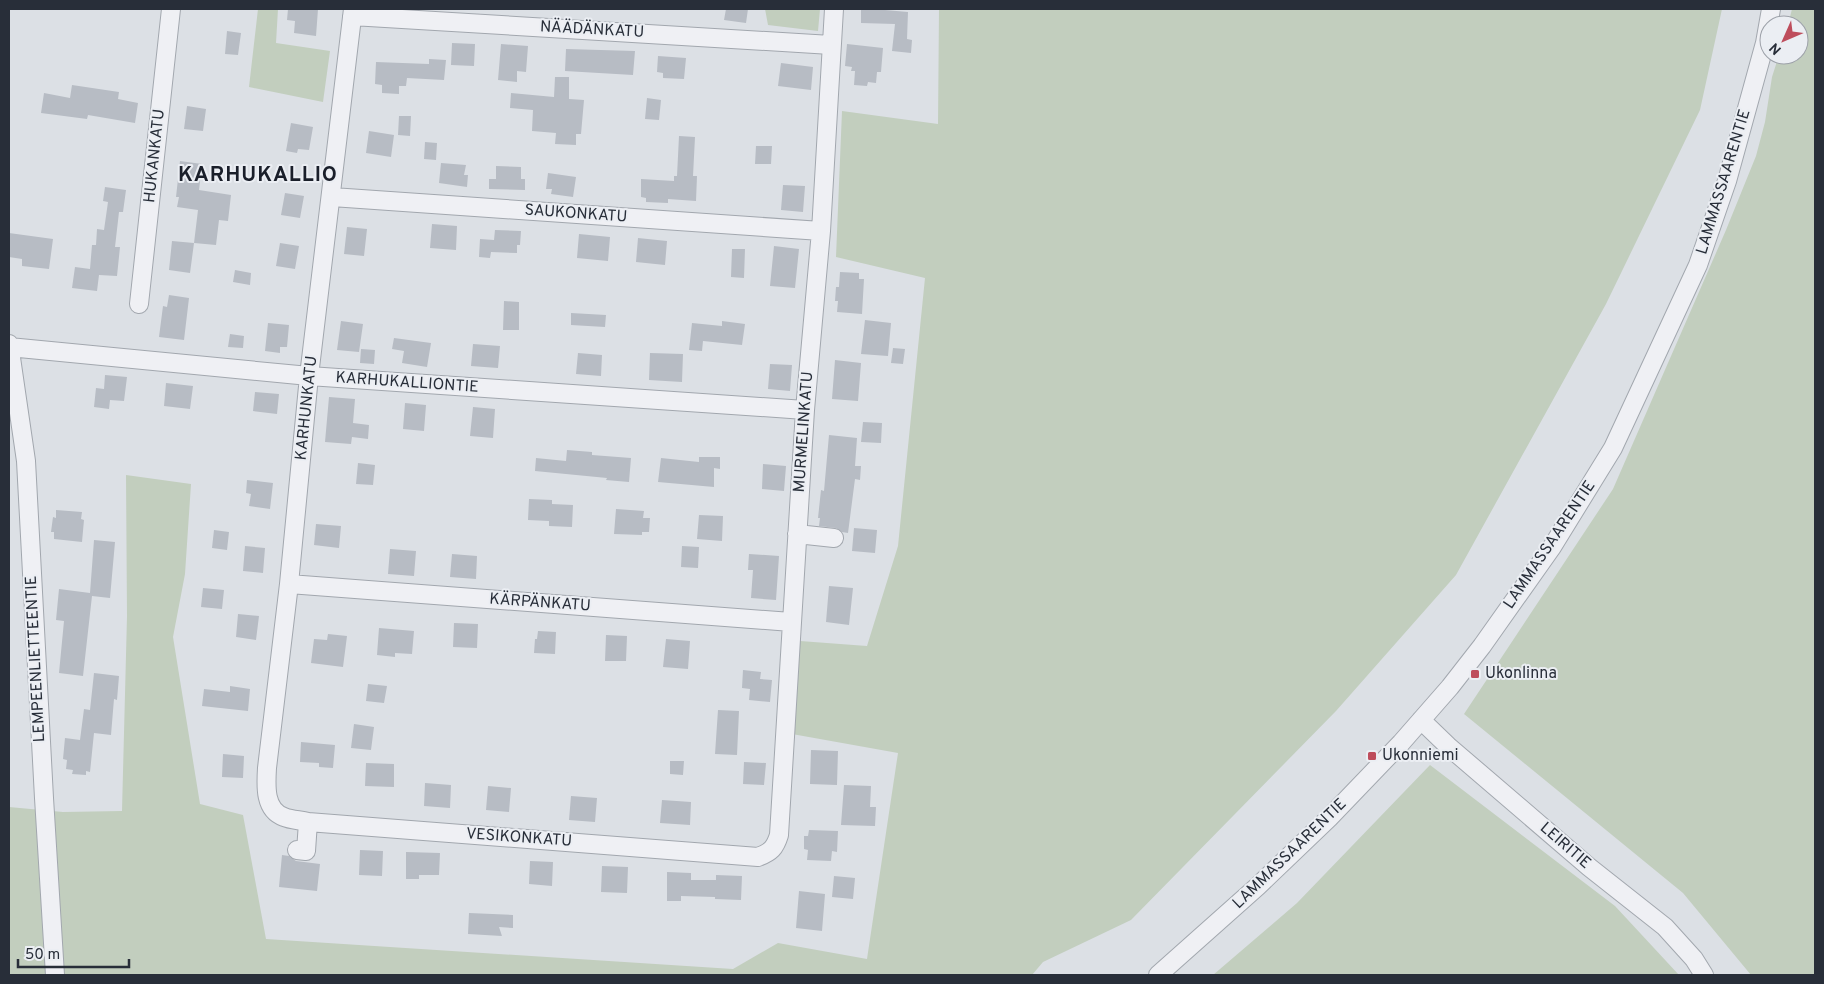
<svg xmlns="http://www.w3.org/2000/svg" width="1824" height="984" font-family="Overpass,sans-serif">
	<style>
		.green { fill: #c2cebe }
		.building { fill: #b7bcc4 }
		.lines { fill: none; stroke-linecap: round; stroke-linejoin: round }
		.minor-casing { stroke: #a2a7ae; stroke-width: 20 }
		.minor { stroke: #eff0f4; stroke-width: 18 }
		.poi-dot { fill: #be4d5c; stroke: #ebeef3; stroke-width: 2 }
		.labels { text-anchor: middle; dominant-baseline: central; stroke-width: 4; stroke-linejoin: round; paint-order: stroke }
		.street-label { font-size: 16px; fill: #282e39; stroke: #ebeef3 }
		.poi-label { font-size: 16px; fill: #282e39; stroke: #ebeef3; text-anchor: start }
		.district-label { font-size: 21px; font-weight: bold; letter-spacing: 1px; fill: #1a1f2a; stroke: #ebeef3 }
	</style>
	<rect width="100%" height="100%" fill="#dce0e5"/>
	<path class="green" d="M258,9H278L276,43L330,51L323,102L249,87Z
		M765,9H820L818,31L768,25Z
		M939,9H1722L1700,110L1606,304L1456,575L1336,711L1131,920L1043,962L1032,975H9V807L63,812L122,811L127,616L126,475L191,484L185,574L173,637L200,804L243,815L266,939L733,969L778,943L867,959L898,753L792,734L800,641L867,646L898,546L925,278L836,257L842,111L938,124Z
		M1792,9H1815V975H1751L1683,893L1464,714L1613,489L1726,230L1756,156L1765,122L1772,77L1779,55H1799V25H1788Z
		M1430,765L1615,906L1679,975H1213L1297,903Z"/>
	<path class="building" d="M288,9H318L316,36L294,33L295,21L287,20Z
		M726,9H748L746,23L724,20Z
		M861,9H885V10L908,12L907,39L912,40L911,53L892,51L895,24L861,23Z
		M227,31L241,33L238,55L225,54Z
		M452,43L475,44L474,66L451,65Z
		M501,44L528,46L526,72L517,71V82L498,80Z
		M847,44L883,48L881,72H877L876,83L868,82L867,86L854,85L855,71H851L852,67L845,66Z
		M566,49L635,51L633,75L565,71Z
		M658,56L686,58L684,79L663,78V73L657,72Z
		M429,59L446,60L444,80L407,78L406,86H399V94L382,93V85L375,84L376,62L429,64Z
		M781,63L813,67L811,90L778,86Z
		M555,77H569V99L584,100L581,134H576V145L555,144L556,133L532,131L533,110L510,108L511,93L554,97Z
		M72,85L119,92L118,99L138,103L135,123L88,115L87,119L41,113L44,93L70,98Z
		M647,98L661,100L659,120L645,119Z
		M187,106L206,109L203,131L184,129Z
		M399,116H411L410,136L398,135Z
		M291,123L313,127L309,150L298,149L297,153L286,151Z
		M369,131L394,135L391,157L366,153Z
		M679,136L695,137L693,176H697L696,201L668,199V203L646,202V198L641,197V179L674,181V176H677Z
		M425,142L437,143L436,160L424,159Z
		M756,146H772L771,164H755Z
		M180,161L202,164L199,190L231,195L228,221L219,220L216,245L194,243L198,210L177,207L179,197H176Z
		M441,163L466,165L464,175H468L467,187L439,183Z
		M496,166L521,167V179H525V190L489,189V179H496Z
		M548,173L576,177L573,197L551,194L552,189H546Z
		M783,185L805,186L803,212L781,210Z
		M105,187L126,190L123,212H119L115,247H120L117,276L99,275L97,291L72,288L75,267L90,269L92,245H96L97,229L104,230L108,202L103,201Z
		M285,193L304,196L300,218L281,215Z
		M432,224L457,226L456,250L430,248Z
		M347,227L367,229L364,256L344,254Z
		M495,230L521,231L520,245H517V253L491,252L490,258L479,257L480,239L494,240Z
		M9,233L53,239L49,269L22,266V259L9,257Z
		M579,234L610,237L608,261L577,258Z
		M638,238L667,241L665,265L636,262Z
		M172,241L194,243L190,273L169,270Z
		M280,243L299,246L295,269L276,266Z
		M774,246L799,249L795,288L770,286Z
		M732,249H745L744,278L731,277Z
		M235,270L251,273L250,285L233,282Z
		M840,272L859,273V279H864L862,314L837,312L838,301H835L836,287H839Z
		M169,295L189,298L184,340L159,337L163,306L167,307Z
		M504,301L519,302V330H503Z
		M571,313L606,315L605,327L571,325Z
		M865,320L891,323L888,356L861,354Z
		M341,321L363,324L359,352L337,350Z
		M722,321L745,324L742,345L703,341L702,351L689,350L692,323L722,326Z
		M268,323L289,325L287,347H280V353L265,351Z
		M230,334L244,336L243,348L228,347Z
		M394,338L431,343L427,367L402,363L404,351L392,349Z
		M473,344L500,346L498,368L471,366Z
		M893,348L905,349L903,364L891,363Z
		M361,349L375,350L374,364L360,363Z
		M578,353L602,355L601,376L576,374Z
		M650,353L683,354L682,382L649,380Z
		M835,360L861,363L858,401L832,399Z
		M770,364L792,365L790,391L768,389Z
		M105,375L127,377L124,401L110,400L109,409L94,407L96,388L104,389Z
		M166,383L193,386L190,409L164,406Z
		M255,392L279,394L277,414L253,411Z
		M329,397L355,399L353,423L369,425L368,439L352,437L351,444L325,442Z
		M405,403L426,405L424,431L403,429Z
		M473,407L495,409L493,438L470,436Z
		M863,422L882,423L881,443L861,442Z
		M829,435L857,438L855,466H861L860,480L855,479L848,533L842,532L836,528L819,526L820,518H818L821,490L824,491Z
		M567,450L592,452V455L631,458L629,482L606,480L607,478L535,471L536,458L566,461Z
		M699,457H720V469L714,468V487L658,482L661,458L699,462Z
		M358,463L375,465L373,485L356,484Z
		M763,464L786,466L784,491L762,489Z
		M247,480L273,483L270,509L249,506L251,494L246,493Z
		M529,499L552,500V504L573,505L572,527L549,526V521L528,520Z
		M616,509L644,511L643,518H650L649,532H642V535L614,534Z
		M56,510L82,512L81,519L84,520L82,542L54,539V532H51L53,517L56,518Z
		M699,515L723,516L722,541L697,539Z
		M316,524L341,526L339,548L314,545Z
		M854,528L877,530L875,553L852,551Z
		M214,530L229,532L227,550L212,548Z
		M94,540L115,542L110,598L92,596L83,676L59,673L64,621L56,620L59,589L90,593Z
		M245,546L265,548L263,573L243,571Z
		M682,546L699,547L698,568L681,567Z
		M390,549L416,551L414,576L388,574Z
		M452,554L477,556L476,579L450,577Z
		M749,554L779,556L776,600L751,598L753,570H748Z
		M829,586L853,588L849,625L826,622Z
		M203,588L224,590L222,609L201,607Z
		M238,614L259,616L256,640L236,637Z
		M454,623L478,624L477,648L453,647Z
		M379,628L414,631L412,654L395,653V657L377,655Z
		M538,631L556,632L555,654L534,653L535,639H537Z
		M328,634L347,636L343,667L311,663L314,639L327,640Z
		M606,635L627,636L626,661H605Z
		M666,639L690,641L688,669L663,667Z
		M743,670L761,672L760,679L772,680L770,702L749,700L750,689L742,688Z
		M94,673L119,676L117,700L114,699L111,735L94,733L90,772L86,771V775L72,774L73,770L66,769L67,760L63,759L65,738L80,740L84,709L90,710Z
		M368,684L387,686L384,703L366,701Z
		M230,686L250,689L248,711L202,706L204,689L230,692Z
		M718,710L739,711L737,755L715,754Z
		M354,724L374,727L371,750L351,748Z
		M301,742L335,745L333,768L319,767V763L300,762Z
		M811,750L838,751L837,785L810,784Z
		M223,754L244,756L243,778L222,777Z
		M670,761H684L683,775L670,774Z
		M744,762L766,763L764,785L743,784Z
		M366,763L394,764V787L365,786Z
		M425,783L451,785L450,808L424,806Z
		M844,785L871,786L870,807H876L875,826L841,825Z
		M488,786L511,788L509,812L486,810Z
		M571,796L597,798L595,822L569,820Z
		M662,800L691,802L690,825L660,823Z
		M809,830L838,831L837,852L832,851L831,861L807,860L808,850L804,849V836H808Z
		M360,850L383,851L382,876L359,875Z
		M406,852L440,853L439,875H419V879H406Z
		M282,855L289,856L296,861L320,864L317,891L279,887Z
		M530,861L553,862L552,886L529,884Z
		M602,866L628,867L627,893L601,892Z
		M667,872L691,873V880H716V875L742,876L741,900L715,899V897L681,896V901H667Z
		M834,876L855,878L853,899L832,897Z
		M799,891L825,894L822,931L796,928Z
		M469,913L513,915V928L499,927L502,936L468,934Z"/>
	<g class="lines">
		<g class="minor-casing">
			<path id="minor" d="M353,9L309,376L289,584L267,768C266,785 264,810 284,817C291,820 300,820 308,822L758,857C771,852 775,848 779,835L805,410L821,231L834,9
				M352,16L831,45
				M332,197L821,231
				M139,304L171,9
				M9,344L26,461L44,798L55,975
				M9,347L309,376L805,410
				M797,534L834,538
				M289,584L791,622
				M1421,720L1448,746L1589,867L1665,927L1694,959L1704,975
				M297,850L306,851L308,822
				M1158,975L1258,886L1329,818L1401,743L1450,687L1482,646L1552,547L1613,448L1698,265L1727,181L1765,43L1771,9"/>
		</g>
		<use href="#minor" class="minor"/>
	</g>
	<g class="poi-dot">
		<rect x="1470" y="669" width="10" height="10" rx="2.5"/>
		<rect x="1367" y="751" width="10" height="10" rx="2.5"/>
	</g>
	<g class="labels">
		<g class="street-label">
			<text transform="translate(592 30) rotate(3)">NÄÄDÄNKATU</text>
			<text transform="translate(155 156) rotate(-84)">HUKANKATU</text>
			<text transform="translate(1724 182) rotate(-73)">LAMMASSAARENTIE</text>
			<text transform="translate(576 214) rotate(4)">SAUKONKATU</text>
			<text transform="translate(407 383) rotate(4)">KARHUKALLIONTIE</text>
			<text transform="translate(307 408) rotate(-84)">KARHUNKATU</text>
			<text transform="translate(804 432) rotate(-86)">MURMELINKATU</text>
			<text transform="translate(1550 545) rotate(-56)">LAMMASSAARENTIE</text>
			<text transform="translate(540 603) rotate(4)">KÄRPÄNKATU</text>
			<text transform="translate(36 659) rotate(-93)">LEMPEENLIETTEENTIE</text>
			<text transform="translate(519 838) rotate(4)">VESIKONKATU</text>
			<text transform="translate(1565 846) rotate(41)">LEIRITIE</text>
			<text transform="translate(1290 854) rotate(-44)">LAMMASSAARENTIE</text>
		</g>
		<g class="poi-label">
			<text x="1485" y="674">Ukonlinna</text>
			<text x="1382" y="756">Ukonniemi</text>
		</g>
		<g class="district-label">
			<text x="258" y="175">KARHUKALLIO</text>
		</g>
	</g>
	<rect width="1824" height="984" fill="none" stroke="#282e39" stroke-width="20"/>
	<g transform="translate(1784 40) rotate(225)"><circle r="24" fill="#ebeef3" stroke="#9da1a9"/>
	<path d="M0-4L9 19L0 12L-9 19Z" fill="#be4d5c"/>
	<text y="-8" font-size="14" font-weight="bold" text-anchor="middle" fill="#282e39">N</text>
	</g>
	<path d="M18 959v8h111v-8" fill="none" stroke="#282e39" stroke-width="2.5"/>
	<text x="25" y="959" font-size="15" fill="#282e39" stroke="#ebeef3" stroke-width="4" paint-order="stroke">50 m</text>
</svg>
